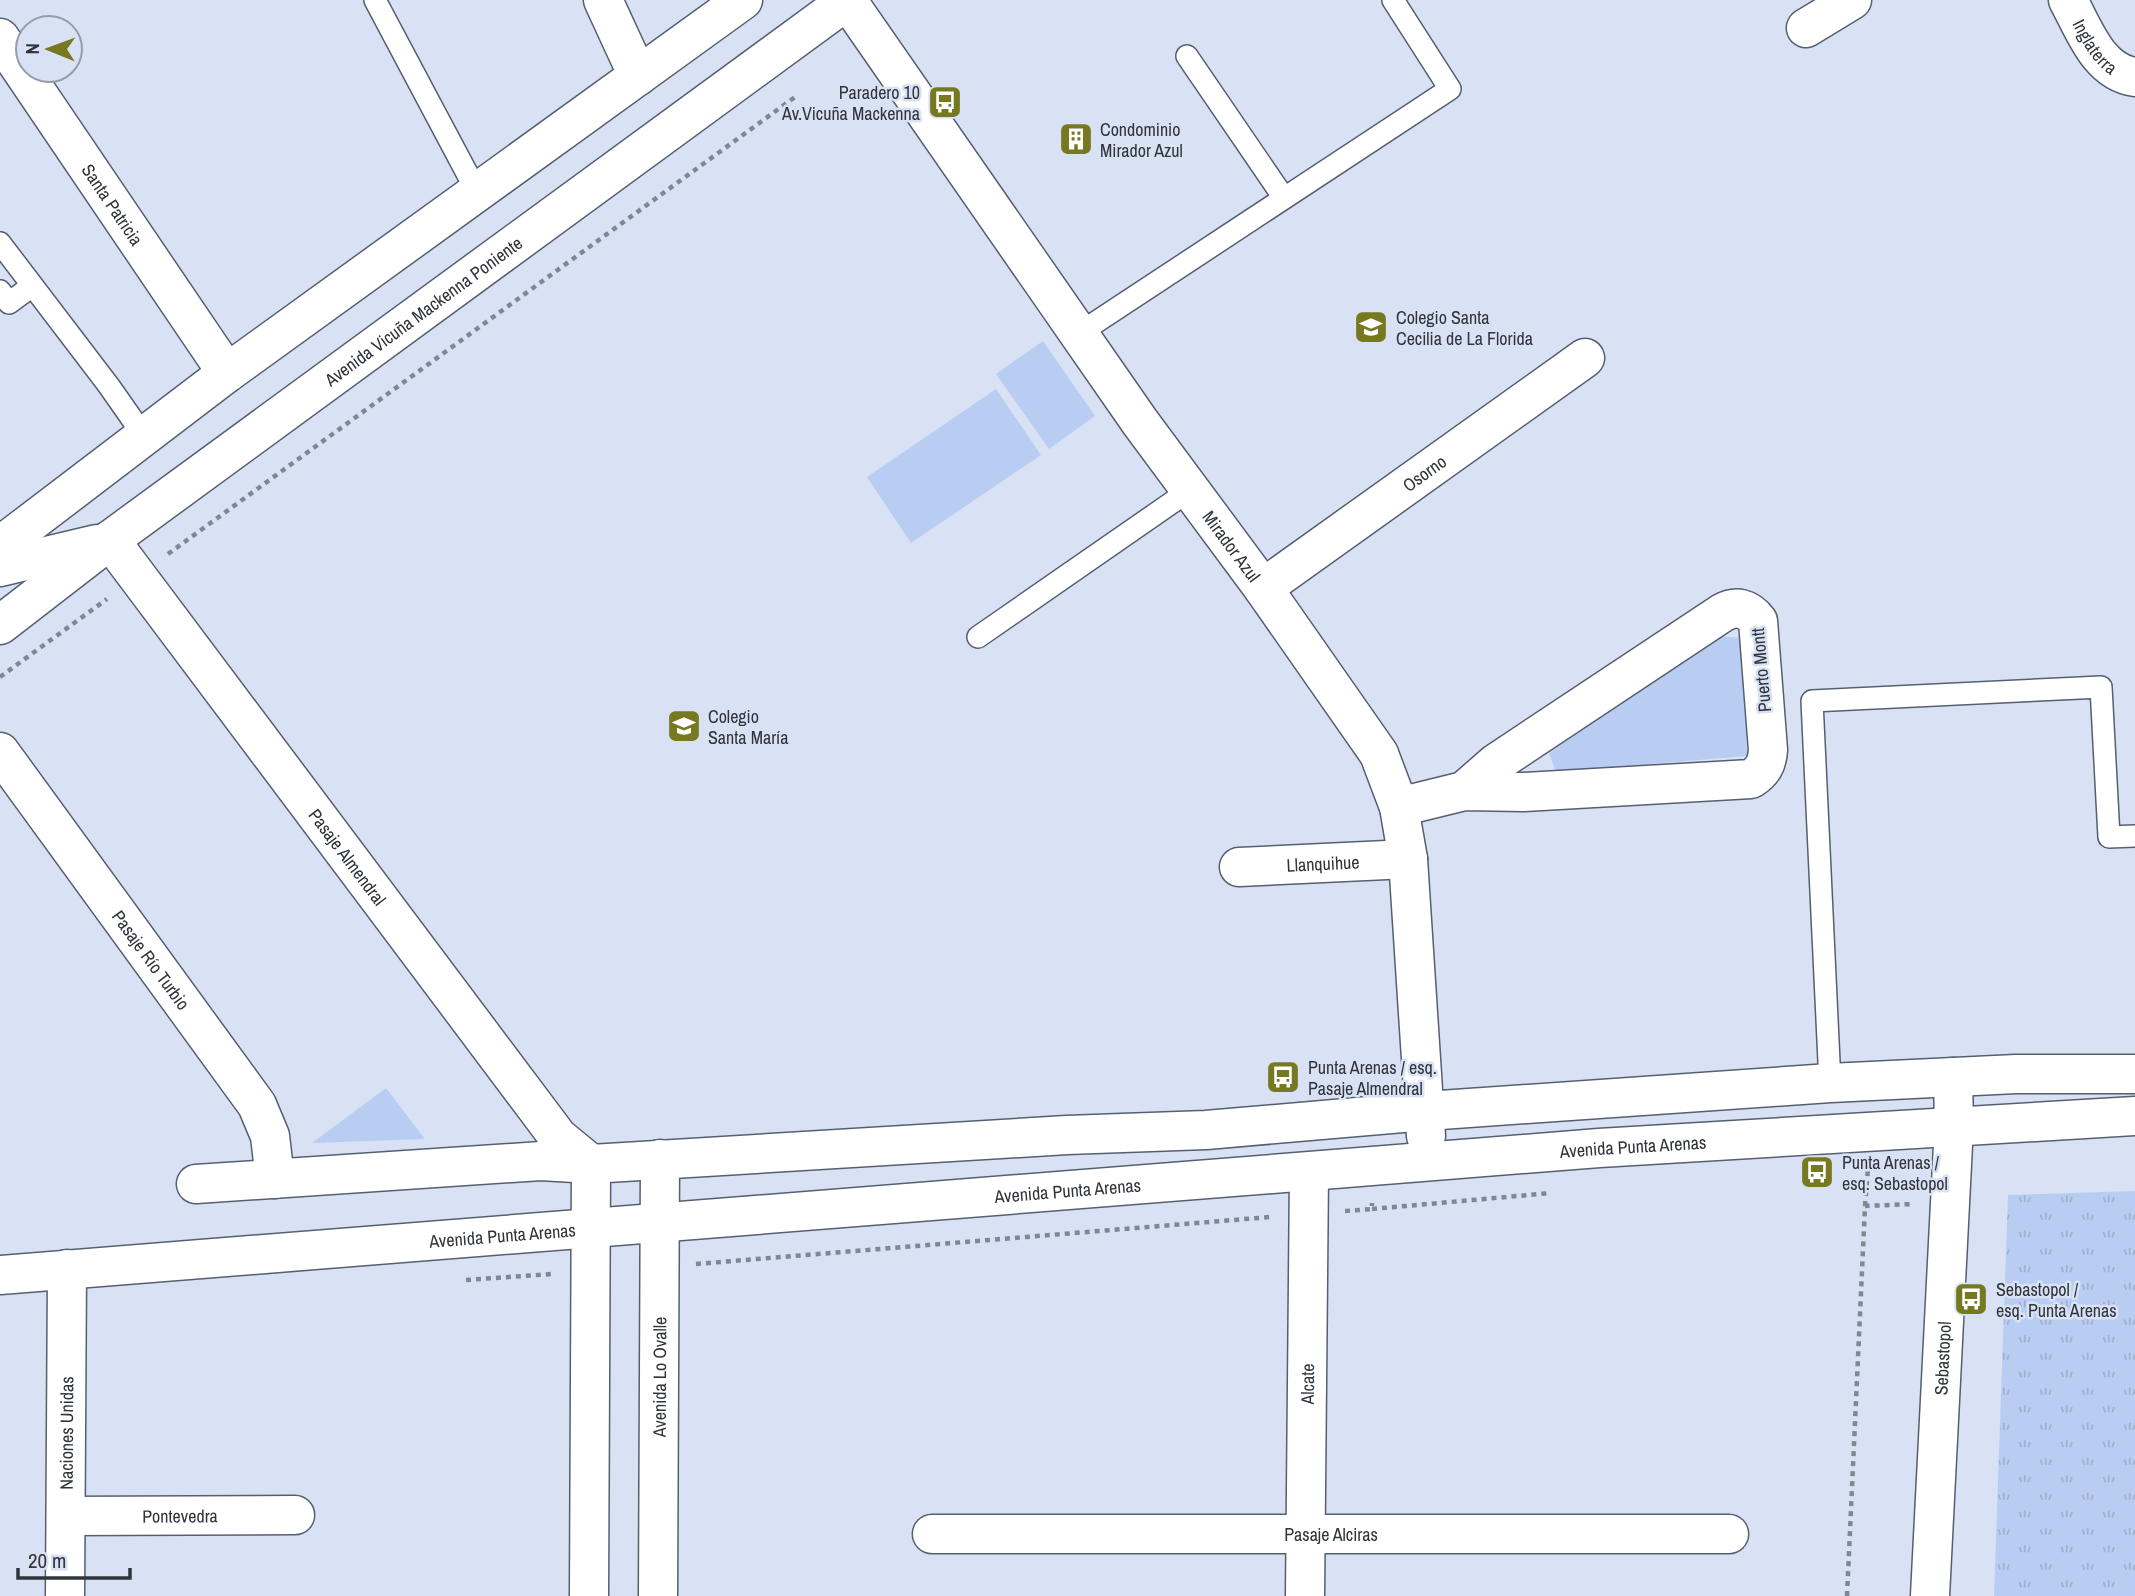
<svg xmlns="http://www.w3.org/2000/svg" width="2135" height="1596" font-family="'Archivo Narrow',sans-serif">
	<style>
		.green { fill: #b8cdf1 }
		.park { fill: url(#park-tufts) }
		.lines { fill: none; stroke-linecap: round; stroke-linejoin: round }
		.service-casing { stroke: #565f6f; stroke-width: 24 }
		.minor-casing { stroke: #565f6f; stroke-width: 41 }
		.tertiary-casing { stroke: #565f6f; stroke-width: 41 }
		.secondary-casing { stroke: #565f6f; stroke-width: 41 }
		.primary-casing { stroke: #565f6f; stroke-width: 41 }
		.path { stroke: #808793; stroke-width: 4.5; stroke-dasharray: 5 5; stroke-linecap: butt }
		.service { stroke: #fff; stroke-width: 21 }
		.minor { stroke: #fff; stroke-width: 38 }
		.tertiary { stroke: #fff; stroke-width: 38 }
		.secondary { stroke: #fff; stroke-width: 38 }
		.primary { stroke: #fff; stroke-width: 38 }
		.labels { text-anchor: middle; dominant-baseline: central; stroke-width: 5; stroke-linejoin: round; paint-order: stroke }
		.street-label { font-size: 18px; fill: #30343b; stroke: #d8e2f4 }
		.poi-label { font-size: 18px; fill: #30343b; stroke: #d8e2f4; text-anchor: start }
	</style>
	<defs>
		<pattern id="park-tufts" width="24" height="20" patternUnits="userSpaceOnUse" patternTransform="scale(1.75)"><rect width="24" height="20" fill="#b8cdf1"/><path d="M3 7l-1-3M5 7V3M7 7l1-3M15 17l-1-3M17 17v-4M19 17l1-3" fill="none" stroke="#9eb1d0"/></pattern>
	</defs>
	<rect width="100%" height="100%" fill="#d8e2f4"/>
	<path class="green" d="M1043,341L1095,416L1049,449L996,374Z
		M996,389L1041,455L911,543L867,477Z
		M1718,636L1744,638L1747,756L1556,772L1549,753Z
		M386,1088L425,1139L312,1143Z"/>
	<path class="park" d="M2135,1191V1596H1994L2008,1195Z"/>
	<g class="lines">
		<g class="service-casing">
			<path id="service" d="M375,0L477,192
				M1187,56L1284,198
				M0,243L109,386L144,436
				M0,291L9,303L32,286
				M1078,334L1450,89L1393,0
				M978,637L1190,490
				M1830,1083L1812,701L2101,687L2109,837L2135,836"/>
		</g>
		<g class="minor-casing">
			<g id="minor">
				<path d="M603,0L638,76"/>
				<path id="s1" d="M2068,0C2084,29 2098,72 2135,77"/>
				<path d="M1806,28L1852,0"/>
				<path id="s2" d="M0,38L227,373"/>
				<path id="s3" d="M110,540L558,1137L591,1164"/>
				<path id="s4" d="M1263,588L1585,358"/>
				<path id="s5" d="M0,752L257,1105L270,1136L275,1179"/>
				<path d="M1399,807L1464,791L1524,792L1751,779C1763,771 1767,764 1768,750L1758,621C1748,608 1736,605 1722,613L1496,763L1464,791"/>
				<path id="s6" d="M1239,867L1408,859"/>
				<path d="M196,1184L541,1161L591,1164"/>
				<path id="s7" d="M66,1516L295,1515"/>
				<path id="s8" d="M932,1534H1729"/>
				<path id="s9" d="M65,1596L67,1269"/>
				<path id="s10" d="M1305,1596L1309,1172"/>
			</g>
		</g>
		<g class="tertiary-casing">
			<g id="tertiary">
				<path d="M0,546L227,373L743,0"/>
				<path id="s11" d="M1930,1596L1954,1125L1953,1077"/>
			</g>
		</g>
		<g class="secondary-casing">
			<g id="secondary">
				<path id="s12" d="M847,0L1140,422L1263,588L1379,754L1399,807L1408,859L1426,1136"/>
				<path id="s13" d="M0,1275L1599,1148L2135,1116"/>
				<path d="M589,1596L591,1164L1067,1135L1206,1130L1426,1111L1830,1083L2016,1074H2135"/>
				<path id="s14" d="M658,1596L660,1159"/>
			</g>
		</g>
		<g class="primary-casing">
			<g id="primary">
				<path d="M0,567L97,544"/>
				<path id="s15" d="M0,625L110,540L848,0"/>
			</g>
		</g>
		<path class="path" d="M168,554L795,97
			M0,677L107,599
			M1865,1206L1868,1168
			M1372,1209L1551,1193
			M1345,1211L1372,1209V1203
			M696,1264L1270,1217
			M466,1280L552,1274
			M1847,1596L1865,1206L1913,1204"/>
		<use href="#service" class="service"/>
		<use href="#minor" class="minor"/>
		<use href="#tertiary" class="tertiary"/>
		<use href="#secondary" class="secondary"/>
		<use href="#primary" class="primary"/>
	</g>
	<defs>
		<g id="bus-square" transform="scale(1.75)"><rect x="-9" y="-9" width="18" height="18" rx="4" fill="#777921" stroke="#d8e2f4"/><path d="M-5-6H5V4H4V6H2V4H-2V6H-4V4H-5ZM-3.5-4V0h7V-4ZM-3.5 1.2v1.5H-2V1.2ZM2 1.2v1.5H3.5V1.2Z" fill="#fff"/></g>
		<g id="building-square" transform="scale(1.75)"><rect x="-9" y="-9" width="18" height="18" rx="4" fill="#777921" stroke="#d8e2f4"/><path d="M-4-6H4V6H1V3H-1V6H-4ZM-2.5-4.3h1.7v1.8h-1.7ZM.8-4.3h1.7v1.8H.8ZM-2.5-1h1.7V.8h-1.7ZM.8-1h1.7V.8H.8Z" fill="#fff"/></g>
		<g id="school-square" transform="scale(1.75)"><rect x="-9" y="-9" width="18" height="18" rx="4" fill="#777921" stroke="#d8e2f4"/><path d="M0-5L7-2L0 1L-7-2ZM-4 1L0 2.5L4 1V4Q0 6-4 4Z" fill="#fff"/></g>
	</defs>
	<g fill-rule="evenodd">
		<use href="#bus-square" x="945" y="102"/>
		<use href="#building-square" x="1076" y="139"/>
		<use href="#school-square" x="1371" y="327"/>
		<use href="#school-square" x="684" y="726"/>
		<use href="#bus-square" x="1283" y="1077"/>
		<use href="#bus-square" x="1817" y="1172"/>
		<use href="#bus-square" x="1971" y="1299"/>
	</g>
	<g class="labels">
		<g class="street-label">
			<text stroke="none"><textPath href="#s1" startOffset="54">Inglaterra</textPath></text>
			<text stroke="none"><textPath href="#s2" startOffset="201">Santa Patricia</textPath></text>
			<text stroke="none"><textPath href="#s15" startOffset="527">Avenida Vicuña Mackenna Poniente</textPath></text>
			<text stroke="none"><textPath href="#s4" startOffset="198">Osorno</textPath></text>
			<text stroke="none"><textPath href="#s12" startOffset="668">Mirador Azul</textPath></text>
			<text transform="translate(1761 670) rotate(-95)">Puerto Montt</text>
			<text stroke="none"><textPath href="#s3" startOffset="396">Pasaje Almendral</textPath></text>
			<text stroke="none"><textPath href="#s6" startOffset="84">Llanquihue</textPath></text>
			<text stroke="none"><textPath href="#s5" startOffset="257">Pasaje Río Turbio</textPath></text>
			<text stroke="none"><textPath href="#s13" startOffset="1638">Avenida Punta Arenas</textPath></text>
			<text stroke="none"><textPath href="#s13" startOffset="1071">Avenida Punta Arenas</textPath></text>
			<text stroke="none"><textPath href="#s13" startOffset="504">Avenida Punta Arenas</textPath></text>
			<text stroke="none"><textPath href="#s11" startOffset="238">Sebastopol</textPath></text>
			<text stroke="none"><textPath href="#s14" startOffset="219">Avenida Lo Ovalle</textPath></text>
			<text stroke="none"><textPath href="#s10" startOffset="212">Alcate</textPath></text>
			<text stroke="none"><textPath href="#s9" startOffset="163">Naciones Unidas</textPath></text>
			<text stroke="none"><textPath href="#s7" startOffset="114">Pontevedra</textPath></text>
			<text stroke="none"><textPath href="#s8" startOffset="399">Pasaje Alciras</textPath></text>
		</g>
		<g class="poi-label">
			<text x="920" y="92" text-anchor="end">Paradero 10<tspan x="920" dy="21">Av.Vicuña Mackenna</tspan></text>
			<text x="1100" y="129">Condominio<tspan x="1100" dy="21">Mirador Azul</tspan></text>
			<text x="1396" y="317">Colegio Santa<tspan x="1396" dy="21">Cecilia de La Florida</tspan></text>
			<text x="708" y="716">Colegio<tspan x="708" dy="21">Santa María</tspan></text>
			<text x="1308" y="1067">Punta Arenas / esq.<tspan x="1308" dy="21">Pasaje Almendral</tspan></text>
			<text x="1842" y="1162">Punta Arenas /<tspan x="1842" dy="21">esq. Sebastopol</tspan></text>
			<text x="1996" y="1289">Sebastopol /<tspan x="1996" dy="21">esq. Punta Arenas</tspan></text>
		</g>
	</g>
	<g transform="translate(49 49) rotate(271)"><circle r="33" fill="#d8e2f4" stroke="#959caa" stroke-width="2"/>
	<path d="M0-5L12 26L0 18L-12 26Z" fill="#777921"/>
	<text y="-10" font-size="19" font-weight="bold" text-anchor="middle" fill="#30343b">N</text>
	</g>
	<path d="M18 1568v10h112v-10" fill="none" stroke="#30343b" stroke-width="3.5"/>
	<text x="28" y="1568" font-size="21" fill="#30343b" stroke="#d8e2f4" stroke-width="5" paint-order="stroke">20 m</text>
</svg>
